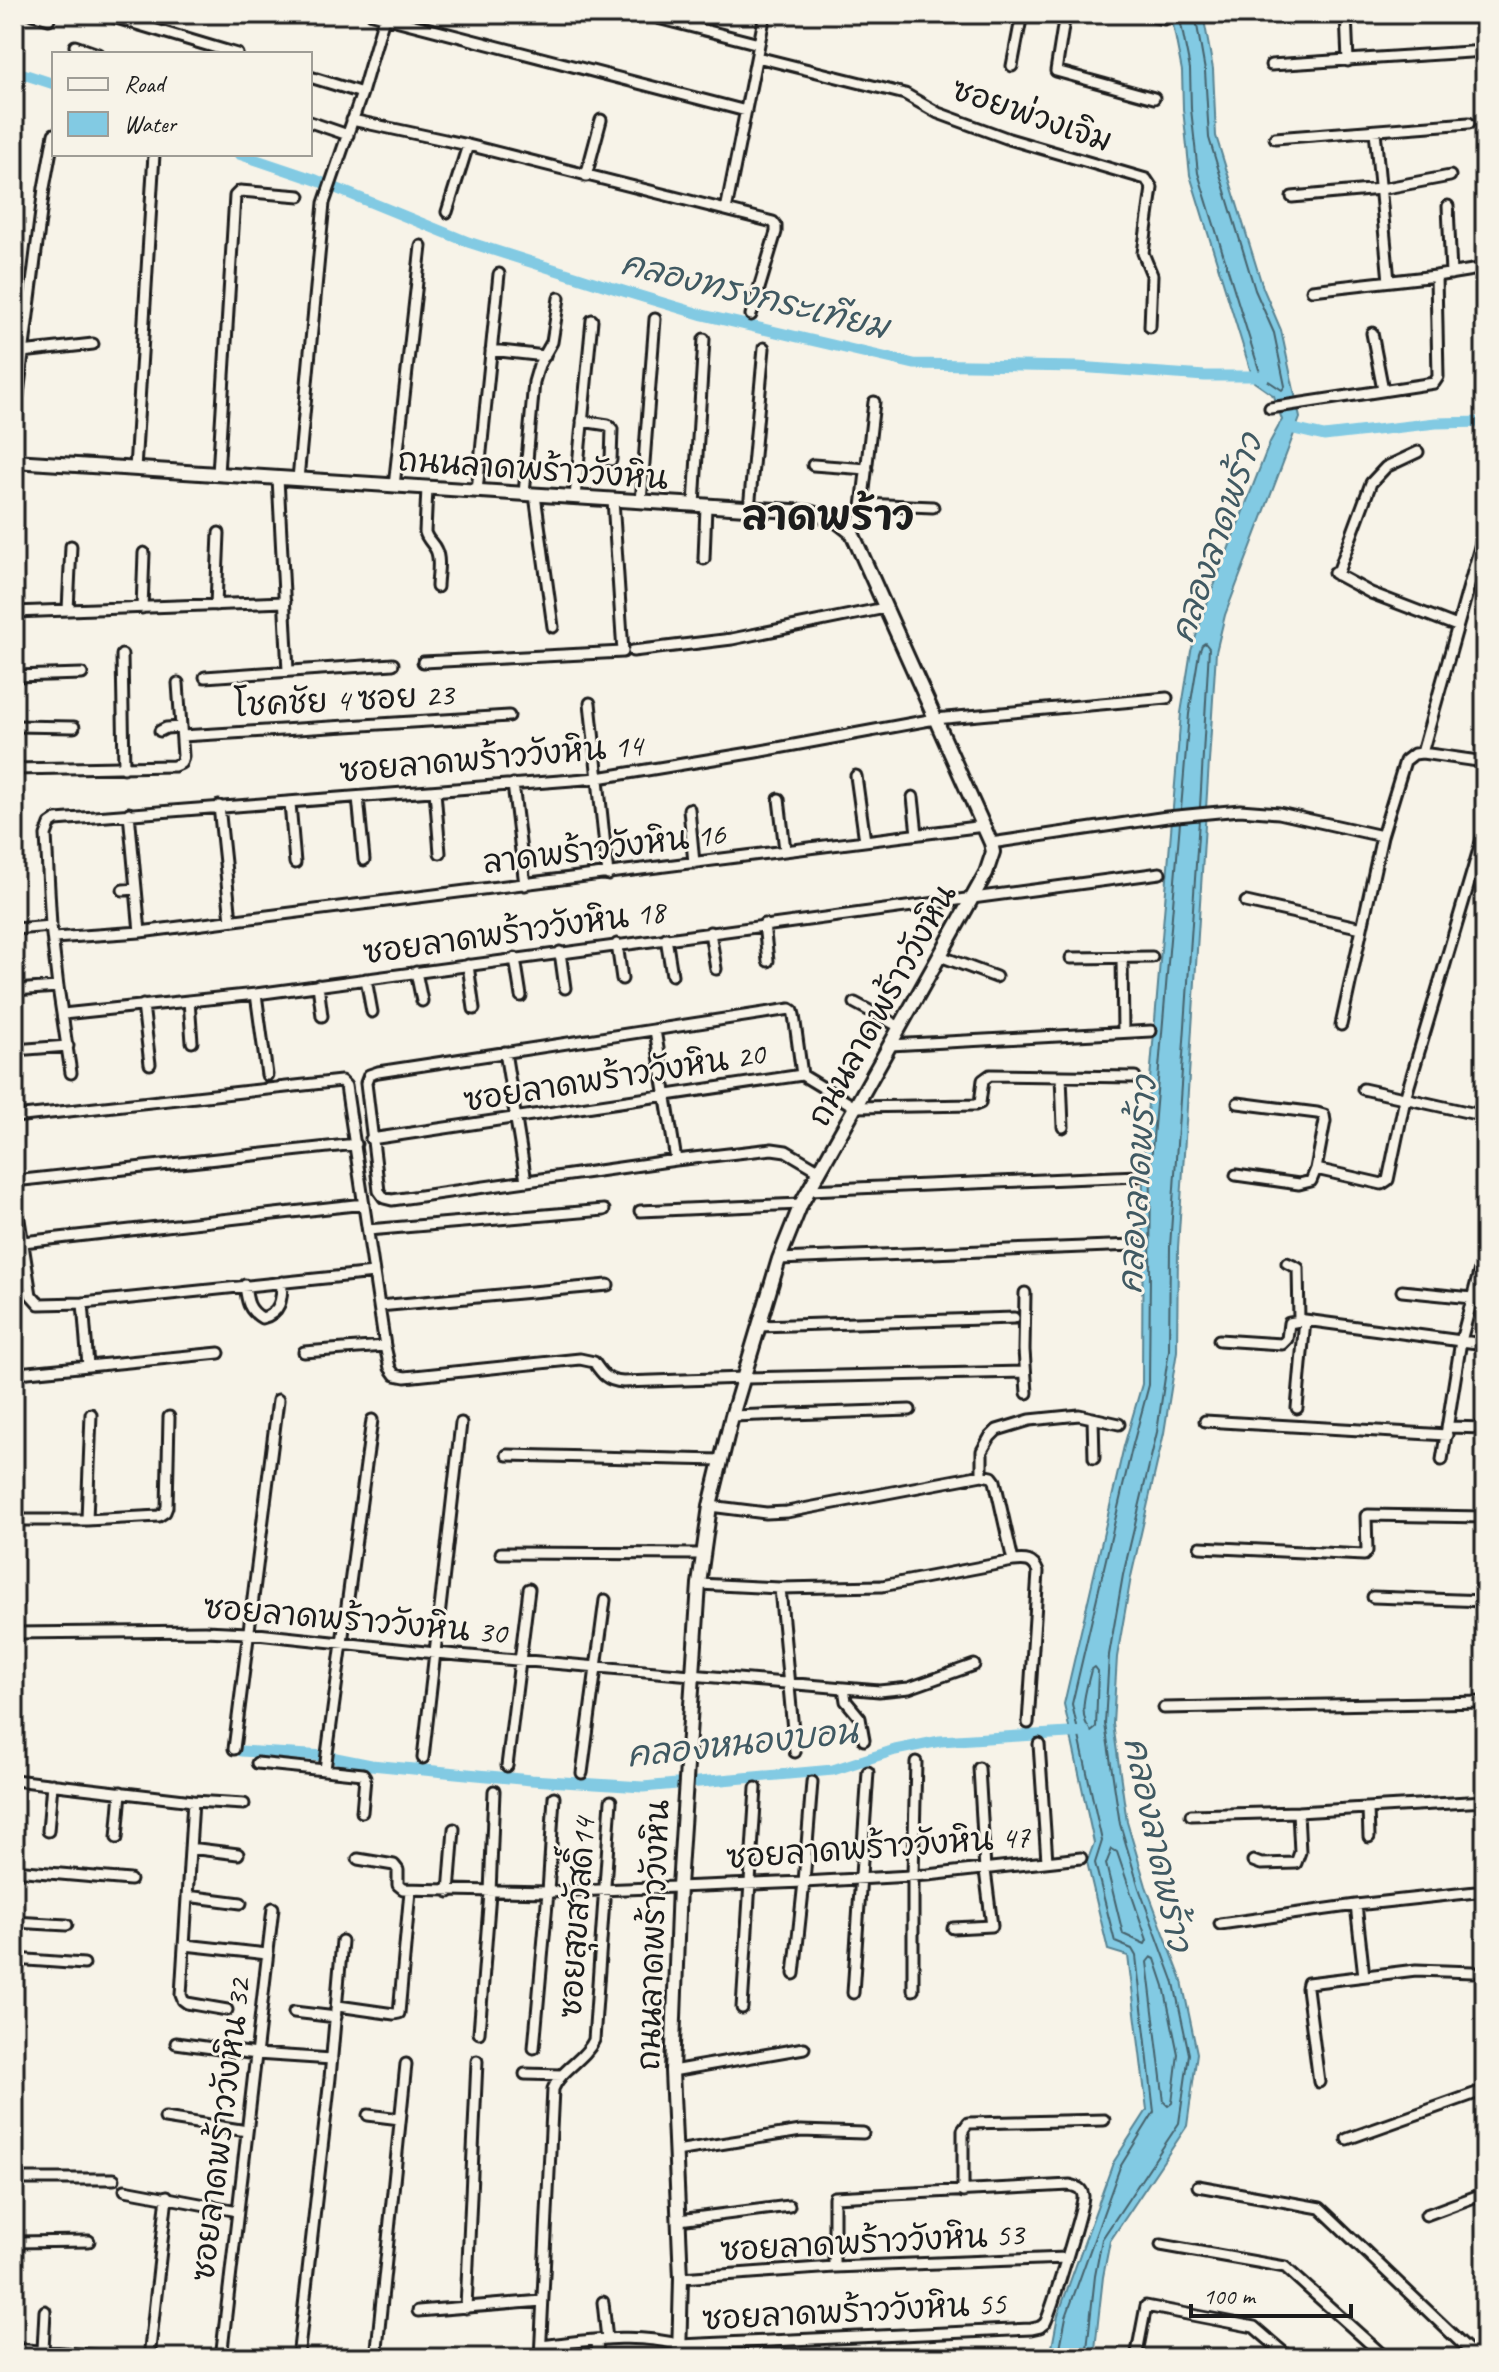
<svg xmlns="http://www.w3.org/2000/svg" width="1499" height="2372" font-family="Caveat,'Playpen Sans Thai',sans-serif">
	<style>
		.water { fill: #82cae3; stroke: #598493; stroke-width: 2 }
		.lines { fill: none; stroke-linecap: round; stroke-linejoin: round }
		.shore { stroke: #45626c; stroke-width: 2 }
		.canal { stroke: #82cae3; stroke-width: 11 }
		.street-casing { stroke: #1c1c1c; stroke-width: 15 }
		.secondary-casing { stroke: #1c1c1c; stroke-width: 18 }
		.street { stroke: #f7f3e8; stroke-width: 9 }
		.secondary { stroke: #f7f3e8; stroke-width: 12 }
		.labels { text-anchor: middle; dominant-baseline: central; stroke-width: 6; stroke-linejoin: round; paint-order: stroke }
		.street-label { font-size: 32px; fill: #1c1c1c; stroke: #f7f3e8 }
		.water-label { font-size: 34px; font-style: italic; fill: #405962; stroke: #f7f3e8 }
		.district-label { font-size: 40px; font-weight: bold; fill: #1c1c1c; stroke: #f7f3e8 }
	</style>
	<rect width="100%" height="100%" fill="#f7f3e8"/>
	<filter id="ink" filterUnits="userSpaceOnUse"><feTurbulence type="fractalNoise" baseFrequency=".0125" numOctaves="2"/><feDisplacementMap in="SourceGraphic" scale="16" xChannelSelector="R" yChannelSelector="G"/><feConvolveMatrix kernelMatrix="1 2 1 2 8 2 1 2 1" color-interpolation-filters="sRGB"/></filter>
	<g filter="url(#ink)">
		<path class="water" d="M1171,14H1203L1213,69L1216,136L1263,288L1281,330L1300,418L1225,615L1216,652L1178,1248L1177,1351L1164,1433L1131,1577L1117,1657L1113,1724L1127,1822L1146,1886L1182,1981L1197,2053L1187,2126L1110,2241L1103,2277L1094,2358H1050L1058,2315L1113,2163L1147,2110L1128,1956L1108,1950L1087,1862L1094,1843L1064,1704L1124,1446L1142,1384L1143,1162L1181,713L1191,651L1205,609L1270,442L1282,420L1274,396L1254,382L1190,175L1183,109L1182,71Z"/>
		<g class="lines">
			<path class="shore" d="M1179,14L1190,69L1191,109L1198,173L1261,376L1282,390L1285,386L1274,333L1255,290L1209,138L1205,71L1195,14
				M1181,809L1189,714L1199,653L1202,645L1205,643L1209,648L1200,807
				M1095,1667L1098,1671L1096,1728L1091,1732C1077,1714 1086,1691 1091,1670Z
				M1112,1849L1117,1852L1147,1940L1145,1944L1123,1934L1106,1864Z
				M1151,1957L1155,1959L1164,1986L1178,2054L1172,2103L1168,2106L1164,2102L1147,1962Z
				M1058,2358L1066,2317L1120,2167L1154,2112L1136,1956L1132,1949L1115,1942L1095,1863L1102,1841L1072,1704L1132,1448L1149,1385L1151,1162L1180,822
				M1086,2358L1095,2276L1102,2239L1179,2123L1189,2054L1174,1983L1139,1888L1120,1824L1105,1724L1109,1655L1123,1575L1157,1432L1169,1350L1170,1247L1199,820"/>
			<path class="canal" d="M14,71L54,84
				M239,154L316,180L468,242L600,284L703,315L914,364L1078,367L1205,376H1265
				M1285,427L1324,436L1436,423L1485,422
				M241,1751L326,1756L371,1765L531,1780L643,1787L833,1770L895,1750L940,1741L1085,1732"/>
			<g class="street-casing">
				<path id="street" d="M32,14L49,19
					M103,14L237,54
					M372,14L746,111
					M642,14L759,44
					M1065,14L1056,71L1154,98
					M1143,14L1164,19
					M1346,14L1348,61
					M75,46L98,54
					M757,57L905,94L938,113L1009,139L1146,179L1152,188L1143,253L1152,275L1150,327
					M1271,65L1485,51
					M1012,66L1022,14
					M310,77L362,93
					M352,120L468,145L773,222L776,226V232L751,315
					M310,122L348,135
					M1375,131L1389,281
					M1275,138L1469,123
					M586,176L601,120
					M1292,197L1381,189L1450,176
					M1448,206L1451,274
					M726,210L765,14
					M447,212L468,145
					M1312,290L1436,276L1485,268
					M1372,333L1383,390
					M491,350L545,356
					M22,352L93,344
					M1270,408L1434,383L1438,377L1436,276
					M582,421L608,425L612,429L611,460
					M14,426L44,188L54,134
					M813,465L867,469
					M135,469L154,154
					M218,474L235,196L240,191L300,196
					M278,478L288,671
					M298,479L324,203L362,93L385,14
					M394,486L421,246
					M427,488L425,532C427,540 433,543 436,550C441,560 437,576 437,587
					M477,491L499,274
					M524,494L534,382L539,365L552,342L559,298
					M535,495L553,627
					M575,497L592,320
					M641,502L655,319
					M863,504L933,507
					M694,505L704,339
					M749,509L764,348
					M852,533L861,516L874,402
					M704,559L706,506
					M1334,573L1371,593L1457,626
					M1337,575L1371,483L1386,467L1418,452
					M216,605L219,533
					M142,608L144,553
					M68,610L71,546
					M14,612L285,602
					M633,651L732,639L885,608
					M122,655L124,768
					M423,662L623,652L613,500
					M14,676L82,674
					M205,677L393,664
					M590,703L608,875
					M14,726L74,727
					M160,731L166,728L181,727
					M182,736L509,716
					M1422,753L1485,529
					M14,769L174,766L181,763L183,756L178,683
					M856,776L865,841
					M513,784L525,885
					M435,791L440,853
					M358,797L364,860
					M913,797L917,834
					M779,799L785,850
					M290,803L295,863
					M219,806L231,920
					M689,809L694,863
					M129,813L140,932
					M991,843L1167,817L1240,810L1279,813L1382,836
					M123,890L136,889
					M1246,902L1362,928
					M764,924L768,961
					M14,929L51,926
					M710,932L716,969
					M54,938L140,932L984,826
					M666,938L672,975
					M617,944L622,979
					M560,952L565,988
					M940,956L996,977
					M1122,957L1123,1032
					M515,958L521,996
					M1071,958L1152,957
					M468,965L474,1009
					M416,972L422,1001
					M366,979L372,1012
					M318,985L322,1016
					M14,990L58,987
					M256,994L267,1075
					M189,1001L192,1042
					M855,1003L900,1027
					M143,1005L150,1064
					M63,1014L256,994L1160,873
					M1341,1025L1382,836L1405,761L1414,754L1422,753L1485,762
					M655,1030L676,1160
					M890,1045L1151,1031
					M14,1050L68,1046
					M505,1052L526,1181
					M71,1073L58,987L51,926L46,835L50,824L56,820L598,778L756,752L935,719L1167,698
					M802,1075L794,1015L793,1011L790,1009L378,1072L369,1075L366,1083L379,1191L384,1198L392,1200L676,1160L772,1149L786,1151L820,1171
					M1061,1076L1063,1127
					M1363,1089L1485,1116
					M14,1117L341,1081L346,1086L385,1346L390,1368L395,1375L405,1377L580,1359L594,1362C602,1374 607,1381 623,1382L744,1378L1025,1372
					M371,1139L802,1075L855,1107L975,1105L980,1103L983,1080L990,1075L1135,1077
					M1316,1169L1382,1184L1388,1180L1405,1099L1485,829
					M1236,1175L1299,1184L1311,1181L1316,1169L1325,1121L1324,1115L1317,1113L1238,1103
					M14,1181L356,1144
					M14,1188L31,1295L39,1304L83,1303L374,1273
					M809,1190L1138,1176
					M640,1211L801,1204
					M368,1230L604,1210
					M23,1242L364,1204
					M779,1259L1135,1245
					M1287,1263L1298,1268L1299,1320
					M245,1285C247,1301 248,1310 262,1318C281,1313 282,1299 282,1282
					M1402,1291L1472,1298
					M1025,1293L1024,1350L1027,1393
					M83,1303L88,1366
					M379,1306L608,1285
					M759,1326L1014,1318
					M1219,1340L1282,1344L1287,1339L1289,1323L1305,1320
					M304,1352L385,1346
					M18,1373L219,1353
					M1297,1408L1305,1320L1461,1341L1485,1250
					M732,1416L910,1410
					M1093,1418L1094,1458
					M1205,1421L1447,1435
					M1449,1427L1485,1428
					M507,1455L721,1460
					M1442,1460L1461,1341L1485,1344
					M982,1475V1451L990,1437L997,1430L1030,1420L1079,1415L1119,1424
					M710,1506L766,1513L787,1512L982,1475L992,1477L995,1481L1013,1561
					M14,1520H87L159,1516L165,1512L167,1507L169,1417
					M87,1520L91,1414
					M1200,1547L1364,1555L1367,1551L1366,1516L1368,1515L1485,1517
					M501,1553L703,1554
					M699,1584L780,1588L882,1586L1013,1561C1025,1560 1033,1559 1038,1572L1028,1723
					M780,1588L795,1752
					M1373,1597L1485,1601
					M14,1633L205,1631L248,1633L435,1653L879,1691L909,1688L974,1665
					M844,1688L846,1701L860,1718L864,1740
					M1164,1708L1485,1702
					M1039,1744L1047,1861
					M234,1749L278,1400
					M423,1758L461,1423
					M257,1763L363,1774L365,1777L362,1812
					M507,1766L529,1589
					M325,1769L372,1420
					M582,1773L605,1600
					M14,1780L193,1801L244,1804
					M193,1801L181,1995L183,2000L187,2003L227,2010
					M1368,1808L1369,1837
					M1191,1815L1298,1812L1485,1801
					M48,1831L52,1784
					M117,1838L121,1792
					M190,1848L238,1854
					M358,1859L394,1865L398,1870V1885L403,1889L548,1892L804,1882L928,1875L1081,1858
					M1253,1861L1261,1864L1296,1863L1300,1852L1298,1812
					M14,1870L130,1880
					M449,1892L454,1829
					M187,1896L241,1903
					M1356,1905L1364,1976
					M14,1922L67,1925
					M1220,1924L1356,1905L1485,1891
					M953,1928L992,1926L985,1870L979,1768
					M185,1945L267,1954
					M14,1959L84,1964
					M794,1974L804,1882L812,1782
					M913,1990V1875L916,1762
					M853,1993L868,1772
					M338,2006L394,2014L399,2013L410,1891
					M742,2008L756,1788
					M294,2012L336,2017
					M479,2033L490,1893L494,1791
					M176,2043L256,2054L332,2059
					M534,2048L548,1892L554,1797
					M672,2071L804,2048
					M525,2074L562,2075
					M1319,2082L1307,1988L1308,1983L1416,1970L1473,1972
					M368,2115L400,2119
					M165,2118L247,2131
					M1347,2139L1485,2090
					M676,2151L801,2131L863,2133
					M14,2179H114
					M1198,2186L1320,2208L1477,2358
					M125,2190L238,2211
					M963,2192V2130L968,2123L1104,2120
					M1426,2215L1485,2193
					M679,2220L789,2206
					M14,2242L89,2241
					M1161,2245L1285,2267L1386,2358
					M681,2278L834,2267L1066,2258
					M603,2302L607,2339
					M466,2308L477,2061
					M418,2311L542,2301
					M597,2340L598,2358
					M541,2346C587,2341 634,2332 680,2345L1031,2329L1040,2327C1042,2325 1044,2324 1045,2323C1050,2315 1084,2205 1083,2196C1082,2188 1077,2187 1070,2185L834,2197V2267
					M14,2349L128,2358
					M43,2350L45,2311
					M149,2358L167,2196
					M221,2358L273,1908
					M298,2358L330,2078L342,1941
					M376,2358L406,2064
					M540,2358L553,2089C561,2069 585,2060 594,2040L611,1801
					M1136,2358L1146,2306L1254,2327L1290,2358"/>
			</g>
			<g class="secondary-casing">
				<path id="secondary" d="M14,461L808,512L834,519L852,533L991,843L993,852L986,873L801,1204L779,1259L732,1416L710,1506L699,1584L679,1886L672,2071L681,2278L679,2358"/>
			</g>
			<use href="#street" class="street"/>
			<use href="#secondary" class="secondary"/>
		</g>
	</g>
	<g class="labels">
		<g class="street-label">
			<text transform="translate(1032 115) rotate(19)">ซอยพ่วงเจิม</text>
			<text transform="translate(533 469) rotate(4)">ถนนลาดพร้าววังหิน</text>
			<text transform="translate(344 700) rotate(-3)">โชคชัย 4 ซอย 23</text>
			<text transform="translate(491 758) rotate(-5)">ซอยลาดพร้าววังหิน 14</text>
			<text transform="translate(604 848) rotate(-7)">ลาดพร้าววังหิน 16</text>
			<text transform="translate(514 932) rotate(-8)">ซอยลาดพร้าววังหิน 18</text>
			<text transform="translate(882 1005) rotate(-61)">ถนนลาดพร้าววังหิน</text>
			<text transform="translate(614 1077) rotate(-9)">ซอยลาดพร้าววังหิน 20</text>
			<text transform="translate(355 1620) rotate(5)">ซอยลาดพร้าววังหิน 30</text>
			<text transform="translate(878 1847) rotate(-4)">ซอยลาดพร้าววังหิน 47</text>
			<text transform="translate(577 1918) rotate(-86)">ซอยสุขสวัสดิ์14</text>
			<text transform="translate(653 1935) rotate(-88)">ถนนลาดพร้าววังหิน</text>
			<text transform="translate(221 2130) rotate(-83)">ซอยลาดพร้าววังหิน 32</text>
			<text transform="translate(872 2242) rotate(-3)">ซอยลาดพร้าววังหิน 53</text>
			<text transform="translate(854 2311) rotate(-3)">ซอยลาดพร้าววังหิน 55</text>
		</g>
		<g class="water-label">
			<text transform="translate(755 295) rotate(14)">คลองทรงกระเทียม</text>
			<text transform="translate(1216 538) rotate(-71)">คลองลาดพร้าว</text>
			<text transform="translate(1137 1185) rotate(-86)">คลองลาดพร้าว</text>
			<text transform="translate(742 1743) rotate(-6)">คลองหนองบอน</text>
			<text transform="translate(1158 1844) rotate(78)">คลองลาดพร้าว</text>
		</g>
		<g class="district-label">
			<text x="828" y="516">ลาดพร้าว</text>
		</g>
	</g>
	<rect width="1499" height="2372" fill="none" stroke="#f7f3e8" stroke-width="48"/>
	<rect x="24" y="24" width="1451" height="2324" fill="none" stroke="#1c1c1c" stroke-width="3" filter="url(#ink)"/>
	<rect x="52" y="52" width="260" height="104" fill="#f7f3e8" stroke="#9f9d96" stroke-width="2"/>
	<rect x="68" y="78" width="40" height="12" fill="#f7f3e8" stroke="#9f9d96" stroke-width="2"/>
	<text x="124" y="92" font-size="24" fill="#1c1c1c">Road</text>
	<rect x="68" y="112" width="40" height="24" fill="#82cae3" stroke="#9f9d96" stroke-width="2"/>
	<text x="124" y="132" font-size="24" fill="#1c1c1c">Water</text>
	<path d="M1191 2304v12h160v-12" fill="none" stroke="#1c1c1c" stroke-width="4"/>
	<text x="1203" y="2304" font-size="24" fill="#1c1c1c" stroke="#f7f3e8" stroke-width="6" paint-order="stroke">100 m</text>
</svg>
